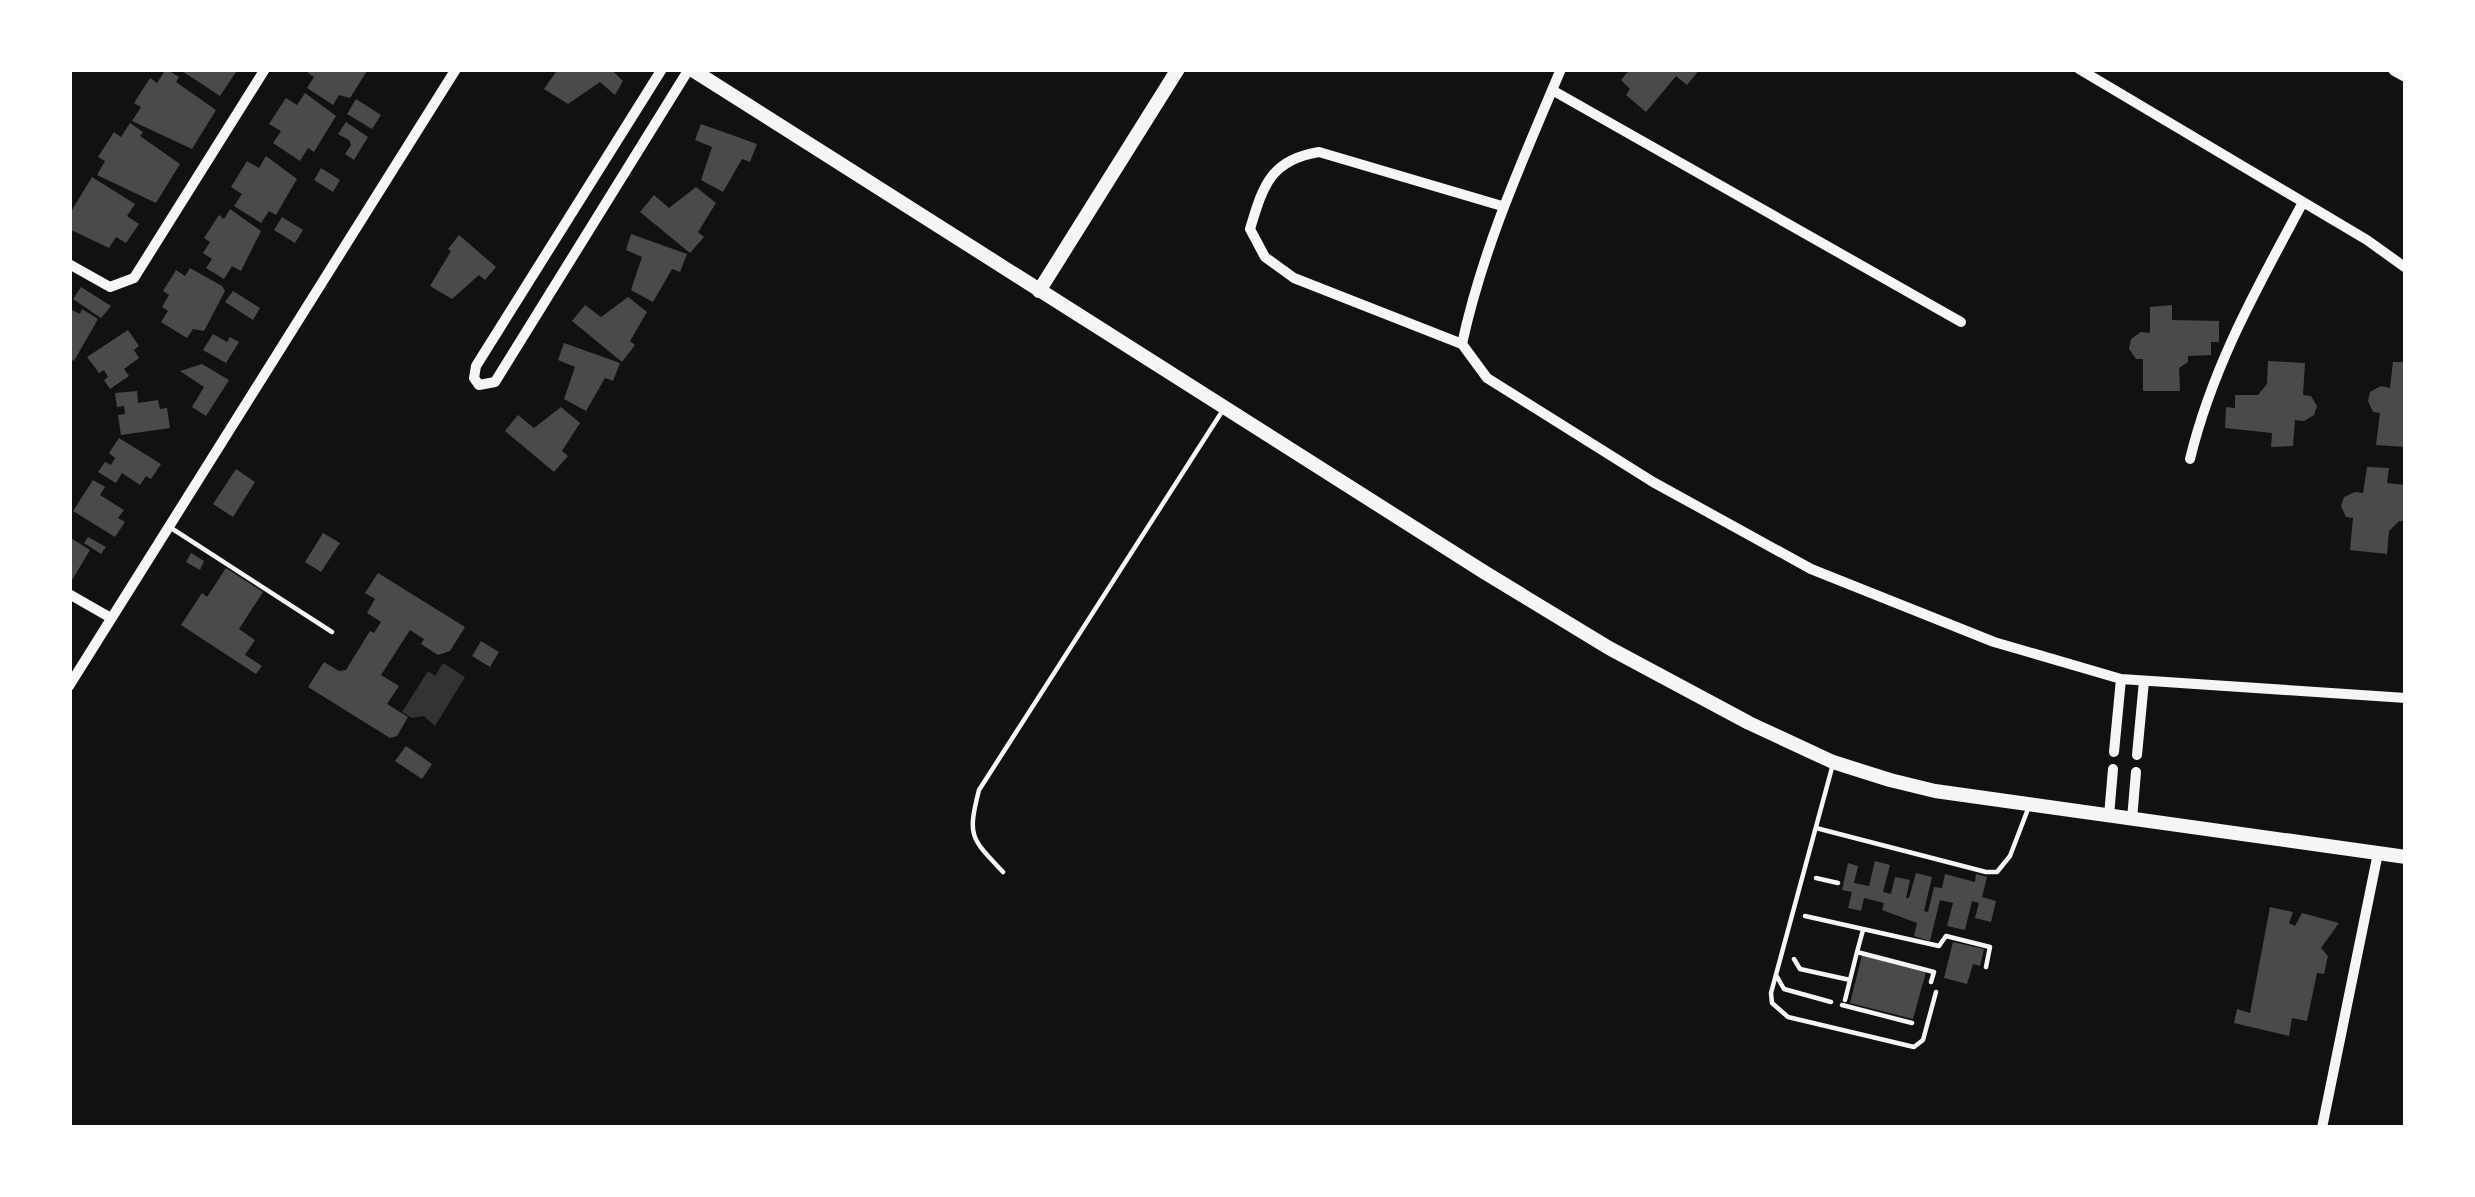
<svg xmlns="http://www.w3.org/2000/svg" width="2475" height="1197" font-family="Rubik,sans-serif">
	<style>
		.water { fill: #333 }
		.building { fill: #4a4a4a }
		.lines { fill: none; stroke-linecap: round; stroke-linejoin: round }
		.path { stroke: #f5f5f5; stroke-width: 4.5 }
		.service { stroke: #f5f5f5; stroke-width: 4.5 }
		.minor { stroke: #f5f5f5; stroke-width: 10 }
		.tertiary { stroke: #f5f5f5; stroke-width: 14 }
	</style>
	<rect width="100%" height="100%" fill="#111"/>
	<path class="water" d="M443,663L465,677L435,726L424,716L412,718L402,712L428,671L435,676Z"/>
	<path class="building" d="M166,69L179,77L176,82L216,110L192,149L132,121L141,107L134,103L150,78L157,83Z
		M179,69H238L220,96Z
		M311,69H364L367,71L350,98L339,95L333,105L307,88L314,77L308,73Z
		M558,69H611L623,81L615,95L600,82L568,104L544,89Z
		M1630,69H1700L1687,85L1676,76L1646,112L1626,95L1630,89L1621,80Z
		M305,93L336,116L314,152L308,148L300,161L273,143L281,131L269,124L286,98L297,105Z
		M356,99L381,115L372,129L347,114Z
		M346,122L368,137L354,160L345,154L351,145L349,140L338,134Z
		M130,123L143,132L140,136L180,164L156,203L97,175L105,161L98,157L114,132L121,137Z
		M701,124L757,144L750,162L742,159L723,192L701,180L712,147L695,140Z
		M266,156L297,179L276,215L269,211L261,223L234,206L242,194L231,187L247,161L259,168Z
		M321,168L340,180L333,192L314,180Z
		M92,177L135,204L127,216L139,224L126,243L116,237L109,248L69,229V215Z
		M696,187L716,203L698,232L704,237L690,253L640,212L654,195L669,208Z
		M230,209L261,231L241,271L232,266L224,279L206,268L212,259L203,253L210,242L204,238L219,215L224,219Z
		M282,217L303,230L295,243L274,230Z
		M631,234L687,254L680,272L672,269L653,302L631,290L642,257L626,250Z
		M459,235L496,267L485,280L479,275L452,299L430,286L451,251L448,249Z
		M190,268L222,286L225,291L204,331L193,329L187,338L161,322L168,311L162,307L169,295L163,291L176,270L185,276Z
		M81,287L111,306L101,318L73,299Z
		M233,291L260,308L253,320L225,302Z
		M628,297L647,312L630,341L635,345L622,362L572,321L585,305L601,317Z
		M2172,305V320L2219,321V342H2211V355L2188,356V362L2179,368L2180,391H2143V359H2136L2129,349L2131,339L2141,332L2150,333V307Z
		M70,309L80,314L82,309L98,319L74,361L69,358Z
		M128,330L139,346L134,350L139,358L124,369L129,376L110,389L104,380L108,377L104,370L99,373L87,357Z
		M213,334L227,342L230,337L239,342L226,363L203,350Z
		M564,343L620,363L613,381L605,378L586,411L564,399L575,367L558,360Z
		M2268,361L2305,363L2303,395L2311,396L2317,406L2314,415L2304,421L2295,420L2293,446L2271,447L2272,433L2225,428L2226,407L2235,408V395H2258L2267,384Z
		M2393,362H2406V447L2376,445L2380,413L2373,412L2368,401L2370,392L2381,386L2390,388Z
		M202,364L229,380L206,416L192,407L204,387L180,371Z
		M137,391L138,403L158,400L160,409L167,408L170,428L121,435L118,415L125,414L124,406L117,407L115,393Z
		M561,407L580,423L562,451L568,456L554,472L505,431L518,415L534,428Z
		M119,438L161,464L151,479L146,476L140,485L122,473L116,483L98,472L105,462L111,465L115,458L109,453Z
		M2367,467L2389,468L2387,483L2406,485V521H2399L2389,531L2387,554L2350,550L2353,518L2346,517L2341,506L2344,497L2355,492L2363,493Z
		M236,469L255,482L233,517L213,504Z
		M93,480L105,487L100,495L124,510L118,518L125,522L115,537L73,511Z
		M323,533L340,543L321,572L305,562Z
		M69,537L90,550L69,585Z
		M88,537L106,547L101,554L84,543Z
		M191,553L204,561L200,570L186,562Z
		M226,568L263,592L239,629L255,640L245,655L262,666L256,674L181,625L202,593L207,597Z
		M378,573L465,627L450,651L438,655L421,644L424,639L410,630L381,675L399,686L387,704L408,717L397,736L390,738L308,687L324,662L339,671L346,670L370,631L374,633L381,622L367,613L375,599L365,593Z
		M481,641L499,652L490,667L472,656Z
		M406,746L432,764L422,779L395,761Z
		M1875,861L1890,865L1883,892L1891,894L1895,877L1910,880L1906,898H1909L1916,873L1932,877L1924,911L1928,912L1934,887L1942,888L1945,874L1975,882L1976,874L1987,877L1982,897L1996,901L1991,922L1975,918L1979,903L1972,901L1965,930L1947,926L1953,903L1940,900L1930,941L1914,936L1917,923L1882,910L1884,903L1864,898L1861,911L1848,908L1852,892L1842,890L1848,863L1858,866L1854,883L1869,886Z
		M2270,907L2293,912L2289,923L2295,926L2302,913L2339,923L2321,948L2328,956L2324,974L2317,973L2307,1021L2292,1018L2289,1036L2234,1023L2237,1009L2250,1013Z
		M1953,942L1984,949L1980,966L1973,964L1967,984L1944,978Z
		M1862,955L1926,972L1913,1019L1850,1003Z"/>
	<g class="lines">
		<path class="path" d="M1816,878L1838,883
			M1805,916L1939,946L1946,936L1990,947L1986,967
			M1857,952L1863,930
			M1794,959L1800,969L1850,980
			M1845,1000L1857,952L1934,972L1931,982
			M1842,1005L1912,1023"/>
		<path class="service" d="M168,526L332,632
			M1833,764L1771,993L1772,1003L1788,1017L1914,1047L1923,1040L1936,992
			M1816,828L1986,872H1997L2010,856L2028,809
			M1003,872C971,838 967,837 979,790L1223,410
			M1776,975L1784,989L1831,1002"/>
		<path class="minor" d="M662,69L476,366L474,378L479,385L495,382L689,69
			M1561,69C1523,159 1483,247 1462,344L1487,378L1653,482L1811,569L1994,642L2121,679L2406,698
			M2079,69L2367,240L2406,268
			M1552,90L1961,322
			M69,264L110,287L134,278L265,69
			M1462,344L1294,278L1265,257L1250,229C1263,186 1270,160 1319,152L1502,206
			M2190,459C2213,365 2257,288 2302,204
			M69,594L111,618
			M69,686L456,69
			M2114,752L2121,679
			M2137,755L2144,681
			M2109,816L2113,769
			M2132,819L2136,772
			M2322,1128L2378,853"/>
		<path class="tertiary" d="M691,69L1484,572L1609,648L1749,723L1833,762L1890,780L1935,791L2406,857
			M2395,69L2406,75
			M1039,291L1178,69"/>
	</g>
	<rect width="2475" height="1197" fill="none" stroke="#ffffff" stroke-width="144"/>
</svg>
